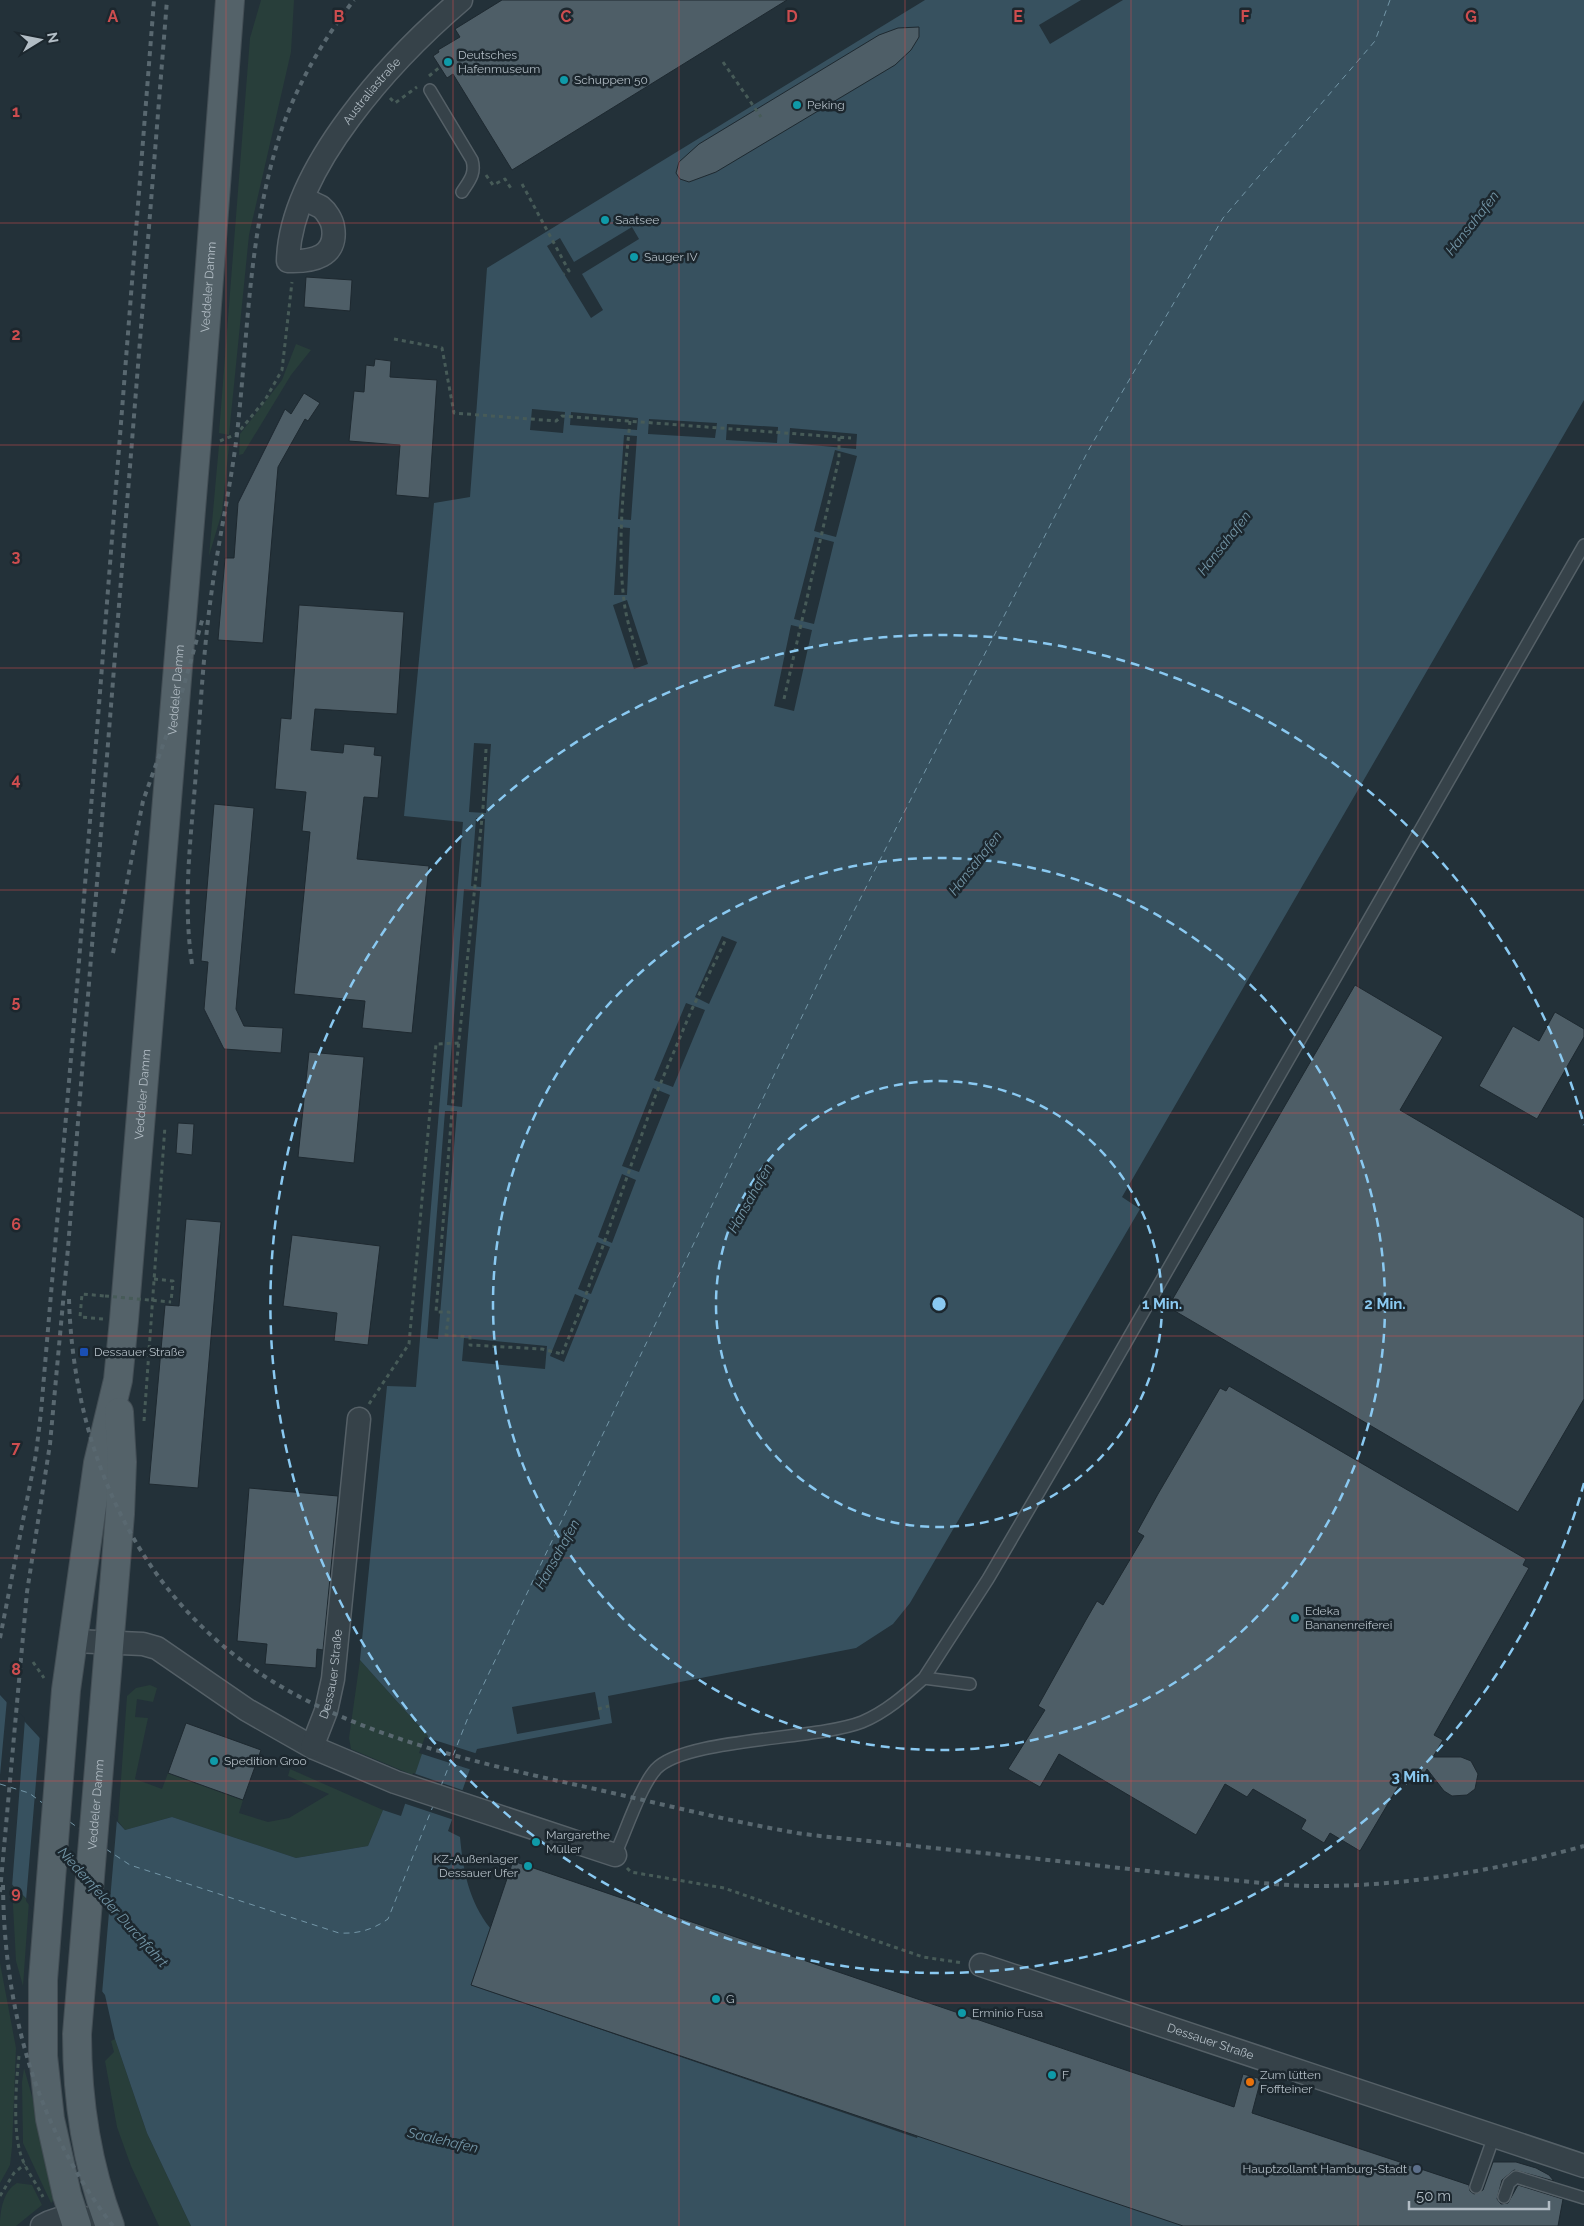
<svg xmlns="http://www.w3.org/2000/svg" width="1584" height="2226" font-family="Raleway,sans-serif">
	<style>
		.green { fill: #283e3a }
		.water { fill: #37515f }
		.pier { fill: #233139 }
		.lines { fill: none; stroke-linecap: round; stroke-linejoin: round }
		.ferry { stroke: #7396a7; stroke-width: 1; stroke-dasharray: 6 5; stroke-linecap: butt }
		.building { fill: #4e5e67; stroke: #1e2930 }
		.lane-casing { stroke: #556067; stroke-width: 14 }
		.street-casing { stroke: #556067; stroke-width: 25 }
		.primary-casing { stroke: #434e55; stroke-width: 30 }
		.path { stroke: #475b58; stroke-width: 3; stroke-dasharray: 4 4; stroke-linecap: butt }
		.lane { stroke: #364249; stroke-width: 11 }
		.street { stroke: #364249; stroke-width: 22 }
		.primary { stroke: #546269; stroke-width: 28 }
		.rail { stroke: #596870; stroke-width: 4; stroke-dasharray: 5 5; stroke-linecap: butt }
		.path-bridge { stroke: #475b58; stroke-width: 3; stroke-dasharray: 4 4; stroke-linecap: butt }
		.grid { fill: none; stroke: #cd4d4f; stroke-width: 1; stroke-opacity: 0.55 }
		.ring { fill: none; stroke: #8ac9f1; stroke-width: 2.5; stroke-dasharray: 9 6 }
		.culture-dot { fill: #0f9aa8; stroke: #1c272e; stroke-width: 2 }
		.transit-dot { fill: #1a4fb4; stroke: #1c272e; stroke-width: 2 }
		.food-dot { fill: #e8710a; stroke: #1c272e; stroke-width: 2 }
		.service-dot { fill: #5c6f8a; stroke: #1c272e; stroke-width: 2 }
		.labels { text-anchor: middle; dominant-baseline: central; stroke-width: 5; stroke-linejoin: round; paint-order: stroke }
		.poi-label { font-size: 12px; fill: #b2bdc5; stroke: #1c272e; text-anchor: start }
		.street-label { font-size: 12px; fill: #b2bdc5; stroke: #1c272e }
		.water-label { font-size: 14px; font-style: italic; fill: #7396a7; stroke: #1c272e }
		.grid-label { font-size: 16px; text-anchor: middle; font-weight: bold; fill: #cd4d4f; stroke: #1c272e; stroke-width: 5; stroke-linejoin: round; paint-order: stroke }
		.centre { fill: #8ac9f1; stroke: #1c272e; stroke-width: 2.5 }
		.ring-label { font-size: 15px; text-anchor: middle; font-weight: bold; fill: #8ac9f1; stroke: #1c272e; stroke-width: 5; stroke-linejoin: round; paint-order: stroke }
	</style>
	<rect width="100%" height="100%" fill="#233139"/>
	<path class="green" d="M261,0H294L291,52L249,235L229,435L219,433L250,38Z
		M296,344L311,350L291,375L243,454L239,455L240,434L282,380Z
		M219,445L229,446L222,512L209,556Z
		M360,1660L428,1736L415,1776L351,1749L349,1738Z
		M150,1685L157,1688L153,1702L137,1699L135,1717L148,1718L135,1779L162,1789L168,1773L243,1800L239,1813L268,1822L289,1818L329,1794L288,1776L290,1769L383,1810L368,1846L296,1858L172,1817L125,1830L118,1821L127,1696L136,1688Z
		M14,1886L29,1901L23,1986L16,1961L12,1887Z
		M0,1963L16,2048L12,2147L10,2165L0,2183Z
		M115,2039L147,2133L191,2226H159L131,2166L117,2127L105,2061L114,2052L111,2041Z
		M24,2068L35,2107L55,2199L51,2203L23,2143L22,2082Z
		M17,2183L32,2185L42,2205L16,2226H0C0,2211 3,2191 17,2183Z"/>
	<path class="water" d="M925,0H1584V400L1122,1197L1140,1209L910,1603L893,1624L856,1648L608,1696L612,1723L477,1749L448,1831L460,1837C463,1871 469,1901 490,1928L471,1985L917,2138L923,2122L1183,2226H191L147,2133L115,2039L105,1995L29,1901L0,1873V1695L125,1830L172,1817L296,1858L368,1846L383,1810L401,1816L428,1736L360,1660L387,1386L416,1387L463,822L404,816L434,503L470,497L487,268Z"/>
	<path class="pier" d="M1081,0H1123L1050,44L1039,25Z
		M632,227L639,239L582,274L603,310L591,318L547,246L560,238L574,262Z
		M532,409L565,412L563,433L530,430Z
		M571,412L638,418L637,430L570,425Z
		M649,419L717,423L715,438L648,434Z
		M727,424L778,427L777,443L726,440Z
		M790,428L857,434L856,449L789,443Z
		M624,435L637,436L631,520L618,519Z
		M835,450L857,456L836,537L814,531Z
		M618,527L630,528L627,595H614Z
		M815,537L834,542L814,624L794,619Z
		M627,600L648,664L634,669L613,605Z
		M791,625L812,630L794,711L774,706Z
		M474,743L491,744L486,813L469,812Z
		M476,818L485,819L481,887L471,886Z
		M464,889L480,891L462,1107L447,1105Z
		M722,936L737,942L709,1004L695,997Z
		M686,1003L705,1010L673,1087L654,1080Z
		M653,1088L670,1095L639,1172L622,1166Z
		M445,1111H457L438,1339L427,1338Z
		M622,1174L636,1180L612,1243L598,1237Z
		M597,1242L610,1247L591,1294L578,1289Z
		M575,1294L589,1300L564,1362L550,1356Z
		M464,1338L547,1346L545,1369L462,1361Z
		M595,1692L600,1719L517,1734L512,1707Z
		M7,1699L25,1719L12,1887L0,1876V1775Z
		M40,1734L117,1819L102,1994L26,1901Z
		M425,1737L478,1754L472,1770L419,1753Z
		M413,1773L465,1791L454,1820L403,1803Z"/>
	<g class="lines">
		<path class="ferry" d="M0,1784L29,1793L44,1804
			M441,1786L469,1715L827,964L1088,451L1223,218L1375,41L1390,0
			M70,1822L81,1830
			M106,1849L130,1865L339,1933C358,1934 372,1930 388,1919L433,1806"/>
	</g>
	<path class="building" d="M502,0H787L512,170L453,74L447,78L433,56L439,52L438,50L460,37L455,29Z
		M919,27V37L911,50L895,65L716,172L689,182L680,179L676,173L679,162L699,144L879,35L898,28Z
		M306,277L352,280L350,311L304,307Z
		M375,359L391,361L390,377L437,380L429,498L396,495L400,445L349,441L354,391L364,392L366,365L374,366Z
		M304,393L320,403L308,421L305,419L278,467L263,643L218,640L225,558H234L238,503L285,409L291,414Z
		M299,605L404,612L397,714L315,709L311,750L343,753L344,744L375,747L374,755L382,756L378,798L364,797L357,859L429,866L412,1033L362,1028L365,1001L294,994L310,832L302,831L306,792L275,789L281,718L291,719Z
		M214,804L254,808L236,1009L244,1026L283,1028L281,1053L224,1049L204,1009L208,962L201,961Z
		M1355,985L1443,1037L1400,1110L1584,1218V1399L1518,1512L1168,1307Z
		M1555,1012L1584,1029V1037L1537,1119L1479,1086L1513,1026L1539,1041Z
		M309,1052L364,1057L354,1163L298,1157Z
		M178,1123L194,1124L192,1155L176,1153Z
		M186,1219L221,1222L198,1488L149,1484L165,1305L179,1306Z
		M292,1235L380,1246L368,1345L334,1341L337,1313L283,1306Z
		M1229,1386L1526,1559L1523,1565L1529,1568L1434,1735L1443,1740L1433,1757H1461L1471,1761L1478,1774L1475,1789L1467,1795L1452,1796L1444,1791L1427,1769L1418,1783L1405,1775L1360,1851L1330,1833L1324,1843L1301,1829L1306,1820L1253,1789L1247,1797L1225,1784L1196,1835L1059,1754L1040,1787L1008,1769L1045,1710L1038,1706L1086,1620L1097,1601L1103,1605L1144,1536L1137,1532L1158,1494L1220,1388L1226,1391Z
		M249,1488L338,1496L323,1650L317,1649L316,1668L265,1664L267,1644L237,1641Z
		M186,1723L261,1750L243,1800L168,1773Z
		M513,1861L1234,2107L1243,2074L1261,2079L1252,2113L1469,2185L1470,2191L1474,2194L1483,2190L1493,2162H1516L1536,2168L1549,2175L1554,2181L1514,2170L1502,2180L1497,2199L1501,2204L1508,2203L1518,2185L1563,2199L1558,2226H1183L471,1985Z"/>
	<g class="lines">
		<g class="lane-casing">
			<path id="lane" d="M430,90L472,160C476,174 469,181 462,192
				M970,1684L924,1678L988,1579L1094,1398L1584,545
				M615,1855C626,1831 640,1787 656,1769C685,1738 816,1740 862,1722C886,1712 905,1695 924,1678
				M1476,2187L1494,2136
				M1504,2197L1509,2183L1516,2177L1584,2198"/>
		</g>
		<g class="street-casing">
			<g id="street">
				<path id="s1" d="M303,198C308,201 315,204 321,207C326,211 332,220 333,227C338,257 312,262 288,261C290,168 394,57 461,0"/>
				<path d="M74,1641L143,1644L157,1648L247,1710L312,1747L395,1782L615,1855"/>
				<path id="s2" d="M312,1747L326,1711L333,1679L359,1419"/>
				<path id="s3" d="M981,1965L1584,2166"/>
				<path d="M42,2226C64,2213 86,2215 108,2226"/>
			</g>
		</g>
		<g class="primary-casing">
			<g id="primary">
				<path id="s4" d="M77,2226L67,2195L50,2119L43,2056V1980L66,1690L98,1463L118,1380L124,1320L197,437L230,0"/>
				<path id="s5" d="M110,2226C87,2165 77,2100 77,2034L120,1514L122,1462L119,1412"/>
			</g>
		</g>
		<path class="path" d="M723,62L761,117
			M429,76L440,67
			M390,98L395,103L417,87
			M486,175L493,185L505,179L512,190
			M522,184L569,271L564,274
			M394,339L442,348L454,413L556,421L562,416L851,438
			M630,421C624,482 616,547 625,608C628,625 634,643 639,660
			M220,441L237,434L265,400L282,370L292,282
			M784,699L839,458V436
			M486,749L483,808L453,1098L436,1312H449L446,1335L470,1337V1345L542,1349L562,1354
			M154,1279L173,1281L171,1302
			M103,1319L80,1317L82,1294L105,1296
			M562,1354L583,1303L656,1094L692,1009L725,941
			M369,1404L409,1344L436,1044L459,1043
			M144,1421L165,1126
			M33,1662L44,1678
			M598,1709L609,1706
			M627,1868L631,1872L724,1888L923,1957L963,1963
			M19,2056C16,2082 13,2128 20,2152C24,2168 36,2182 43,2197
			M0,2196L14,2173L25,2164"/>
		<use href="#lane" class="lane"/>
		<use href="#street" class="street"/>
		<use href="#primary" class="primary"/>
		<path class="rail" d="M113,953L143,801L183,689L203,617
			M192,964C183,904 190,845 195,785C200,717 203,649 213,582C220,533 231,484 237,434C248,336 248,241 277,144C292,93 321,42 354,0
			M69,1299C73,1438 127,1575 241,1660C334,1730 464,1760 577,1785C650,1801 723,1820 797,1833C824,1837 851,1839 878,1842C931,1848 985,1853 1039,1859C1093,1865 1147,1871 1201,1877C1236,1880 1273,1885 1308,1886C1403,1887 1494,1871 1584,1846
			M0,1638L36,1454L41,1412L77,987L154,0
			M3,1885C4,2010 36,2126 113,2226
			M0,1892L27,1592L50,1444L68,1248L167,0"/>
		<path class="path-bridge" d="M105,1296L171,1302"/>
	</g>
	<path class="grid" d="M226,0V2226M453,0V2226M679,0V2226M905,0V2226M1131,0V2226M1358,0V2226M0,223H1584M0,445H1584M0,668H1584M0,890H1584M0,1113H1584M0,1336H1584M0,1558H1584M0,1781H1584M0,2003H1584"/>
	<g class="ring">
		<circle cx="939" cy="1304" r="223"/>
		<circle cx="939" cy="1304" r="446"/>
		<path d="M1584 1483A669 669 0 1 1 1584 1125"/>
	</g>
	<g class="culture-dot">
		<circle cx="448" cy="62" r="5"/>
		<circle cx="564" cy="80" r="5"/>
		<circle cx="797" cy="105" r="5"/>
		<circle cx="605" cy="220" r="5"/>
		<circle cx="634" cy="257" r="5"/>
		<circle cx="1295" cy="1618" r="5"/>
		<circle cx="214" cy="1761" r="5"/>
		<circle cx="536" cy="1842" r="5"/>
		<circle cx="528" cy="1866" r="5"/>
		<circle cx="716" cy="1999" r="5"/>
		<circle cx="962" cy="2013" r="5"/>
		<circle cx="1052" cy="2075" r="5"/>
	</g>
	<rect class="transit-dot" x="79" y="1347" width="10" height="10" rx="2.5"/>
	<circle class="food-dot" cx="1250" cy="2082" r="5"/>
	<circle class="service-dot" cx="1417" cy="2169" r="5"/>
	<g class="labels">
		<g class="poi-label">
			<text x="458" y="55">Deutsches<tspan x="458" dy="14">Hafenmuseum</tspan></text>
			<text x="574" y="80">Schuppen 50</text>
			<text x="807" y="105">Peking</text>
			<text x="615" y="220">Saatsee</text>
			<text x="644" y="257">Sauger IV</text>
			<text x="94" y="1352">Dessauer Straße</text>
			<text x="1305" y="1611">Edeka<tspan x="1305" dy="14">Bananenreiferei</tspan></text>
			<text x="224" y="1761">Spedition Groo</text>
			<text x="546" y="1835">Margarethe<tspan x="546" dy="14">Müller</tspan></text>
			<text x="518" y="1859" text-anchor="end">KZ-Außenlager<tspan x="518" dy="14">Dessauer Ufer</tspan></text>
			<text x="726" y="1999">G</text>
			<text x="972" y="2013">Erminio Fusa</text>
			<text x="1062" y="2075">F</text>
			<text x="1260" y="2075">Zum lütten<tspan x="1260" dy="14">Foffteiner</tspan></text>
			<text x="1407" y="2169" text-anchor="end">Hauptzollamt Hamburg-Stadt</text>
		</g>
		<g class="street-label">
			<text stroke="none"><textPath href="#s1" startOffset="304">Australiastraße</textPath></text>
			<text stroke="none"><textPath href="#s4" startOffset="1952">Veddeler Damm</textPath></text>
			<text stroke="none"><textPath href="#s4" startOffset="1548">Veddeler Damm</textPath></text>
			<text stroke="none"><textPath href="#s4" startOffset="1142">Veddeler Damm</textPath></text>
			<text stroke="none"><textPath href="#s2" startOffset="76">Dessauer Straße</textPath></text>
			<text stroke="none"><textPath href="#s5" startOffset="426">Veddeler Damm</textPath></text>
			<text stroke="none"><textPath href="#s3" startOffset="242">Dessauer Straße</textPath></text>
		</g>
		<g class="water-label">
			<text transform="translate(1472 223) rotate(-52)">Hansahafen</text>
			<text transform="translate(1224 543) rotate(-52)">Hansahafen</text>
			<text transform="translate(975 863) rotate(-52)">Hansahafen</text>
			<text transform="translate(750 1198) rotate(-61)">Hansahafen</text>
			<text transform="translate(557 1554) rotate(-61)">Hansahafen</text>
			<text transform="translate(113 1907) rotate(48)">Niedernfelder Durchfahrt</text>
			<text transform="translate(443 2140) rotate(13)">Saalehafen</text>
		</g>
	</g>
	<g class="grid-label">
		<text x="113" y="22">A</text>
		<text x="339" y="22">B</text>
		<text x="566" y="22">C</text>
		<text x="792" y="22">D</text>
		<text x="1018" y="22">E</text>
		<text x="1245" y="22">F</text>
		<text x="1471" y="22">G</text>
		<text x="16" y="117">1</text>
		<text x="16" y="340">2</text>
		<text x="16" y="562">3</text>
		<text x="16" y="785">4</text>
		<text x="16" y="1007">5</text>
		<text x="16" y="1230">6</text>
		<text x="16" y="1453">7</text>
		<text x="16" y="1675">8</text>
		<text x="16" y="1898">9</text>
	</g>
	<circle cx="939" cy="1304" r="8" class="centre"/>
	<g class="ring-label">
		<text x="1162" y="1309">1 Min.</text>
		<text x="1385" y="1309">2 Min.</text>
		<text x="1412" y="1782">3 Min.</text>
	</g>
	<g transform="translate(40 40) rotate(80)" stroke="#1c272e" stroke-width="4" paint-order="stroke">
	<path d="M0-4L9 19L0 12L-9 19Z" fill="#b2bdc5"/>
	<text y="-8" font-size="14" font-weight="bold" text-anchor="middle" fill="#b2bdc5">N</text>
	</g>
	<path d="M1409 2201v8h140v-8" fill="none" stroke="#b2bdc5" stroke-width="2.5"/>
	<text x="1416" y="2201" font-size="15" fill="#b2bdc5" stroke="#1c272e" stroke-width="4" paint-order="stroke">50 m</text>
</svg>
